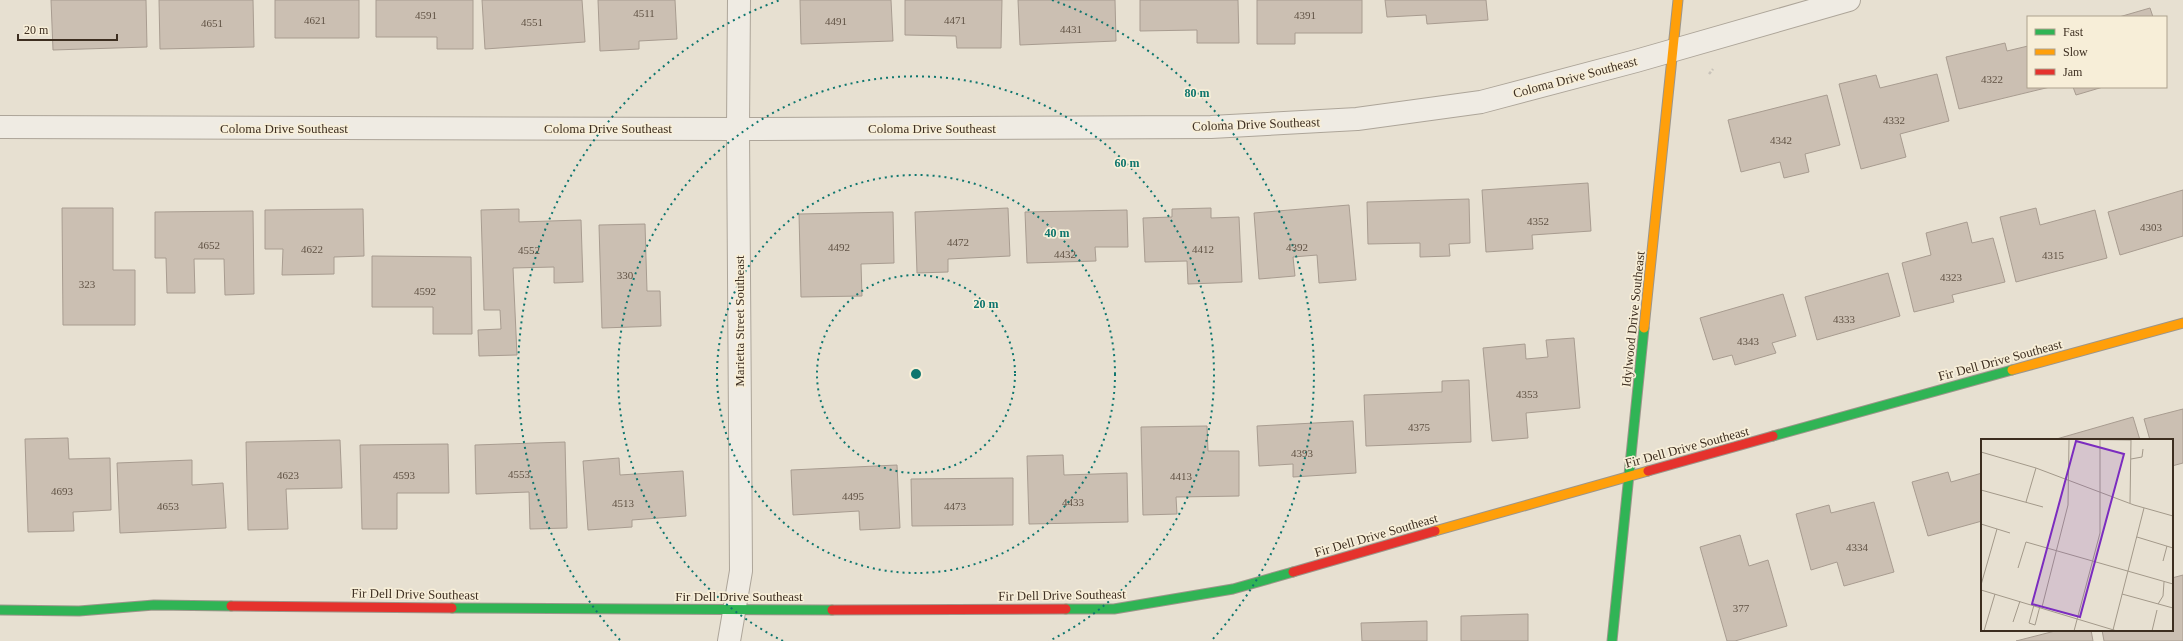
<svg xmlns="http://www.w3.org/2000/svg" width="2183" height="641" font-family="'Times New Roman',serif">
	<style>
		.building { fill: #cbbfb2; stroke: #a89c90 }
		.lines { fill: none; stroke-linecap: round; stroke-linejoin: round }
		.street-casing { stroke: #ada599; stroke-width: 24 }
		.fast-casing { stroke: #9c958a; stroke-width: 11 }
		.slow-casing { stroke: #9c958a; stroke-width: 11 }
		.jam-casing { stroke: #9c958a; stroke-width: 11 }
		.path { stroke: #c8c2b9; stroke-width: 2.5; stroke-dasharray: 3 2; stroke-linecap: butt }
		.street { stroke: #efebe3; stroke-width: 22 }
		.fast { stroke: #30b455; stroke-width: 9 }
		.slow { stroke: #ff9f0a; stroke-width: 9 }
		.jam { stroke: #e5322d; stroke-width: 9 }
		.ring { fill: none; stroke: #0f766e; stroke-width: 2; stroke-dasharray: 2 4 }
		.labels { text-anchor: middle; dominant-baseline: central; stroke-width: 3.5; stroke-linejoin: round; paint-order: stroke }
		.number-label { font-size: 11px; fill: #605244 }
		.street-label { font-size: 13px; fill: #3d2e20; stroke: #f7eed8 }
		.inset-road { fill: none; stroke: #a3998a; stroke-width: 1 }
		.view { fill: #7b2cbf; fill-opacity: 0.15; stroke: #7b2cbf; stroke-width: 2 }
		.inset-edge { fill: none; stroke: #3d2e20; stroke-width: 2 }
		.centre { fill: #0f766e; stroke: #f7eed8; stroke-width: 2 }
		.ring-label { font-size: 12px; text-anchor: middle; font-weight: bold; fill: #0f766e; stroke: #f7eed8; stroke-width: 3.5; stroke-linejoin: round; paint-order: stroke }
	</style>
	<rect width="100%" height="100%" fill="#e7e0d1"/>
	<path class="building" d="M51,0H146L147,47L53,50Z
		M159,0H253L254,47L160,49Z
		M275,0H359V38H275Z
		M376,0H473V49H437V37H376Z
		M482,0H582L585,42L485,49Z
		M598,0H675L677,39L639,41V49L600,51Z
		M800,0H891L893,41L801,44Z
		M905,0H1002L1001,48H957L956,36L905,35Z
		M1018,0H1115L1116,41L1020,45Z
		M1140,0H1238L1239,43H1197V30L1140,31Z
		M1257,0H1362V33H1295V44H1257Z
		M1385,0H1486L1488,20L1427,24L1426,15L1387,17Z
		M2150,8L2153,17H2119Z
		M2005,43L2007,51L2028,46V87H2050L1959,109L1946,57Z
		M1937,74L1949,121L1900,134L1906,157L1861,169L1839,84L1876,75L1880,88Z
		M2073,87H2103L2076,95Z
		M1827,95L1840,145L1805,154L1809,172L1784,178L1780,162L1741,172L1728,120Z
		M1588,183L1591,231L1532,235L1533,249L1486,252L1482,190Z
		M2183,190V236L2120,255L2108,212Z
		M1469,199L1470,243L1449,244L1450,256L1420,257V243L1368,244L1367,202Z
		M1349,205L1356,280L1319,283L1317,255L1293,257L1295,276L1259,279L1254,213Z
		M62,208H113V270H135V325H63Z
		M1008,208L1010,256L948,259V272L917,273L915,212Z
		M1211,208V218L1239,217L1242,282L1188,284L1187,261L1145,262L1143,218L1172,217V209Z
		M2036,208L2040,225L2095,210L2107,258L2016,282L2000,217Z
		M363,209L364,256L334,257V274L282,275L283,249H265V210Z
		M519,209V222L581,220L583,282L554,283V267L513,268L517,355L479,356L478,330L501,329L500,310H484L481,210Z
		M1127,210L1128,247H1095L1096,261L1027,263L1025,212Z
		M253,211L254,294L225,295L224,259H194L195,293H167L166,258H155V212Z
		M893,212L894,263L861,264L862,296L801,297L799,214Z
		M1967,222L1972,243L1993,238L2005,282L1952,295L1954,302L1914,312L1902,263L1931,255L1926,233Z
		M645,224L647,291H660L661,326L602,328L599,225Z
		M372,256L471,257L472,334H433V307H372Z
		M1888,273L1900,316L1817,340L1805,297Z
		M1783,294L1796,336L1772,343L1776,353L1735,365L1732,355L1713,360L1700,318Z
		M1574,338L1580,408L1526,413L1528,438L1492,441L1483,348L1525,344L1526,359L1548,357L1546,340Z
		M1469,380L1471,442L1366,446L1364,395L1442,392V381Z
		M2183,409V463L2172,466V440H2150L2144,419Z
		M2133,417L2140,440H2053Z
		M1353,421L1356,473L1293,477V464L1259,466L1257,426Z
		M1207,426L1208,451H1239V496L1176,497L1177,514L1143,515L1141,427Z
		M68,438L69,459L110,458L111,510L73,512L74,531L28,532L25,439Z
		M340,440L342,488L286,489L288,529L248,530L246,442Z
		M565,442L567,528L530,529L529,492L476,494L475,445Z
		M448,444L449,493H397V529H362L360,445Z
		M1063,455L1064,475L1127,473L1128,522L1029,524L1027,456Z
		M619,458L620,475L683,471L686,516L632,520V527L588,530L583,461Z
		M192,460V485L223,483L226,528L120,533L117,463Z
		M897,465L900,528L860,530L859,511L793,515L791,470Z
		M1948,472L1951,482L1982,473V521L1928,536L1912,482Z
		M1013,478V525L912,526L911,479Z
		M1874,502L1894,572L1844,586L1837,562L1811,570L1796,514L1829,505L1831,513Z
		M1740,535L1749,566L1768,560L1787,626L1735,641H1727L1700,547Z
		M2183,575V641H2104L2102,630H2172V578Z
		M1528,614V641H1461V616Z
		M1427,621V641H1362L1361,623Z
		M2059,630H2091L2093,641H2016Z"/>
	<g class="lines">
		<g class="street-casing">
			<path id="street" d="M0,127L738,129L1211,127L1357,119L1481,102L1636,61L1849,0
				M729,641L741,571L738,129L739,0"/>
		</g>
		<g class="fast-casing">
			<path id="fast" d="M1773,436L2012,370
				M452,608L832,610
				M1066,609H1114L1233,589L1293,572
				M0,610L79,611L154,605L231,606
				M1612,641L1644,328"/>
		</g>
		<g class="slow-casing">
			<path id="slow" d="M1644,328L1678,0
				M2012,370L2183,323
				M1435,531L1648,471"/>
		</g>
		<g class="jam-casing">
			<path id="jam" d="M1648,471L1773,436
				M1293,572L1435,531
				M231,606L452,608
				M832,610L1066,609"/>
		</g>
		<path class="path" d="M1709,74L1713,69"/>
		<use href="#street" class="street"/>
		<use href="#fast" class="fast"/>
		<use href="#slow" class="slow"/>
		<use href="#jam" class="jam"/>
	</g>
	<g class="ring">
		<circle cx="916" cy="374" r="99"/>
		<circle cx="916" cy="374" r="199"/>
		<path d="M783 641A298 298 0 1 1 1049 641"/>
		<path d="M620 640A398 398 0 0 1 780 0M1052 0A398 398 0 0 1 1212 640"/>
	</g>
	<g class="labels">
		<g class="number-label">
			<text x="644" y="13">4511</text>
			<text x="426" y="15">4591</text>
			<text x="1305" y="15">4391</text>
			<text x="315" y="20">4621</text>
			<text x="955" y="20">4471</text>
			<text x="836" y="21">4491</text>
			<text x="532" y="22">4551</text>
			<text x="212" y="23">4651</text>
			<text x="1071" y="29">4431</text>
			<text x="1992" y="79">4322</text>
			<text x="1894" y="120">4332</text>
			<text x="1781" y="140">4342</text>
			<text x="1538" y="221">4352</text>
			<text x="2151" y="227">4303</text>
			<text x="958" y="242">4472</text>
			<text x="209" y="245">4652</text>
			<text x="839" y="247">4492</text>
			<text x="1297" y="247">4392</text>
			<text x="312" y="249">4622</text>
			<text x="1203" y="249">4412</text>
			<text x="529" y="250">4552</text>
			<text x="1065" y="254">4432</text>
			<text x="2053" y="255">4315</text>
			<text x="625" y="275">330</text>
			<text x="1951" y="277">4323</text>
			<text x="87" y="284">323</text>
			<text x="425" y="291">4592</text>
			<text x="1844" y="319">4333</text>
			<text x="1748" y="341">4343</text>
			<text x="1527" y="394">4353</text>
			<text x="1419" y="427">4375</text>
			<text x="1302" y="453">4393</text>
			<text x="519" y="474">4553</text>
			<text x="288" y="475">4623</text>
			<text x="404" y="475">4593</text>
			<text x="1181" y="476">4413</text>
			<text x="62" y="491">4693</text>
			<text x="853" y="496">4495</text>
			<text x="1073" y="502">4433</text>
			<text x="623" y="503">4513</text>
			<text x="168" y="506">4653</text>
			<text x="955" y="506">4473</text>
			<text x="1857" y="547">4334</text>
			<text x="1741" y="608">377</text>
		</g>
		<g class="street-label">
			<text transform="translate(1575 77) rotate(-15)">Coloma Drive Southeast</text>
			<text transform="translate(1256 124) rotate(-2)">Coloma Drive Southeast</text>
			<text x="284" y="128">Coloma Drive Southeast</text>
			<text x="608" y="128">Coloma Drive Southeast</text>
			<text x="932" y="128">Coloma Drive Southeast</text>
			<text transform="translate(1633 319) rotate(-84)">Idylwood Drive Southeast</text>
			<text transform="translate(739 321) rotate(-90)">Marietta Street Southeast</text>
			<text transform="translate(2000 360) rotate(-15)">Fir Dell Drive Southeast</text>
			<text transform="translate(1687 447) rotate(-15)">Fir Dell Drive Southeast</text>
			<text transform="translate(1376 535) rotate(-16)">Fir Dell Drive Southeast</text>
			<text transform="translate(415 594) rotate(1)">Fir Dell Drive Southeast</text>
			<text transform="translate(1062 595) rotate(-1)">Fir Dell Drive Southeast</text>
			<text x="739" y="596">Fir Dell Drive Southeast</text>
		</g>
	</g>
	<g transform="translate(1981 439)">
		<rect width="192" height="192" fill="#e7e0d1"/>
		<path class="inset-road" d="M70,0L150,1M0,13L55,29L153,66L192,77M150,20L161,18L162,10M0,51L62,68M45,63L55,29M149,64L150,1M0,85L29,94M156,98L192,109M182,122L186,107M37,129L45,103L192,145M0,146L16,90M0,151L136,192M141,155L192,169M177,165L182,157L183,143M53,166L48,184L54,186L59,167M61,168L87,66L88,1M32,183L39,162M132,191L163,69M3,192L14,155M93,192L119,94V1M171,192L176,171"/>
		<path class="view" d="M95,2L143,15L99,178L51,165Z"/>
		<rect width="192" height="192" class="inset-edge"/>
	</g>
	<circle cx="916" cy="374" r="6" class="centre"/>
	<g class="ring-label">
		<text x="1197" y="97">80 m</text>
		<text x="1127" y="167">60 m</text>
		<text x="1057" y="237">40 m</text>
		<text x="986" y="308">20 m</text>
	</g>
	<rect x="2027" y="16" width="140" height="72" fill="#f7eed8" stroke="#ada18e"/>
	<rect x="2035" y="29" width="20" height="6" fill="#30b455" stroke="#ada18e"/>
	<text x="2063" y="36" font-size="12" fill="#3d2e20">Fast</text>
	<rect x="2035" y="49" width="20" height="6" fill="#ff9f0a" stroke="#ada18e"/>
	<text x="2063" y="56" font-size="12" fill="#3d2e20">Slow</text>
	<rect x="2035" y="69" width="20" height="6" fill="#e5322d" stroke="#ada18e"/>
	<text x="2063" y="76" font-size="12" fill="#3d2e20">Jam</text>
	<path d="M18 34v6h99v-6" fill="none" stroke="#3d2e20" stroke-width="2"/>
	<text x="24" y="34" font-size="12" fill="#3d2e20" stroke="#f7eed8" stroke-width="3" paint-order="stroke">20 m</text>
</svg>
